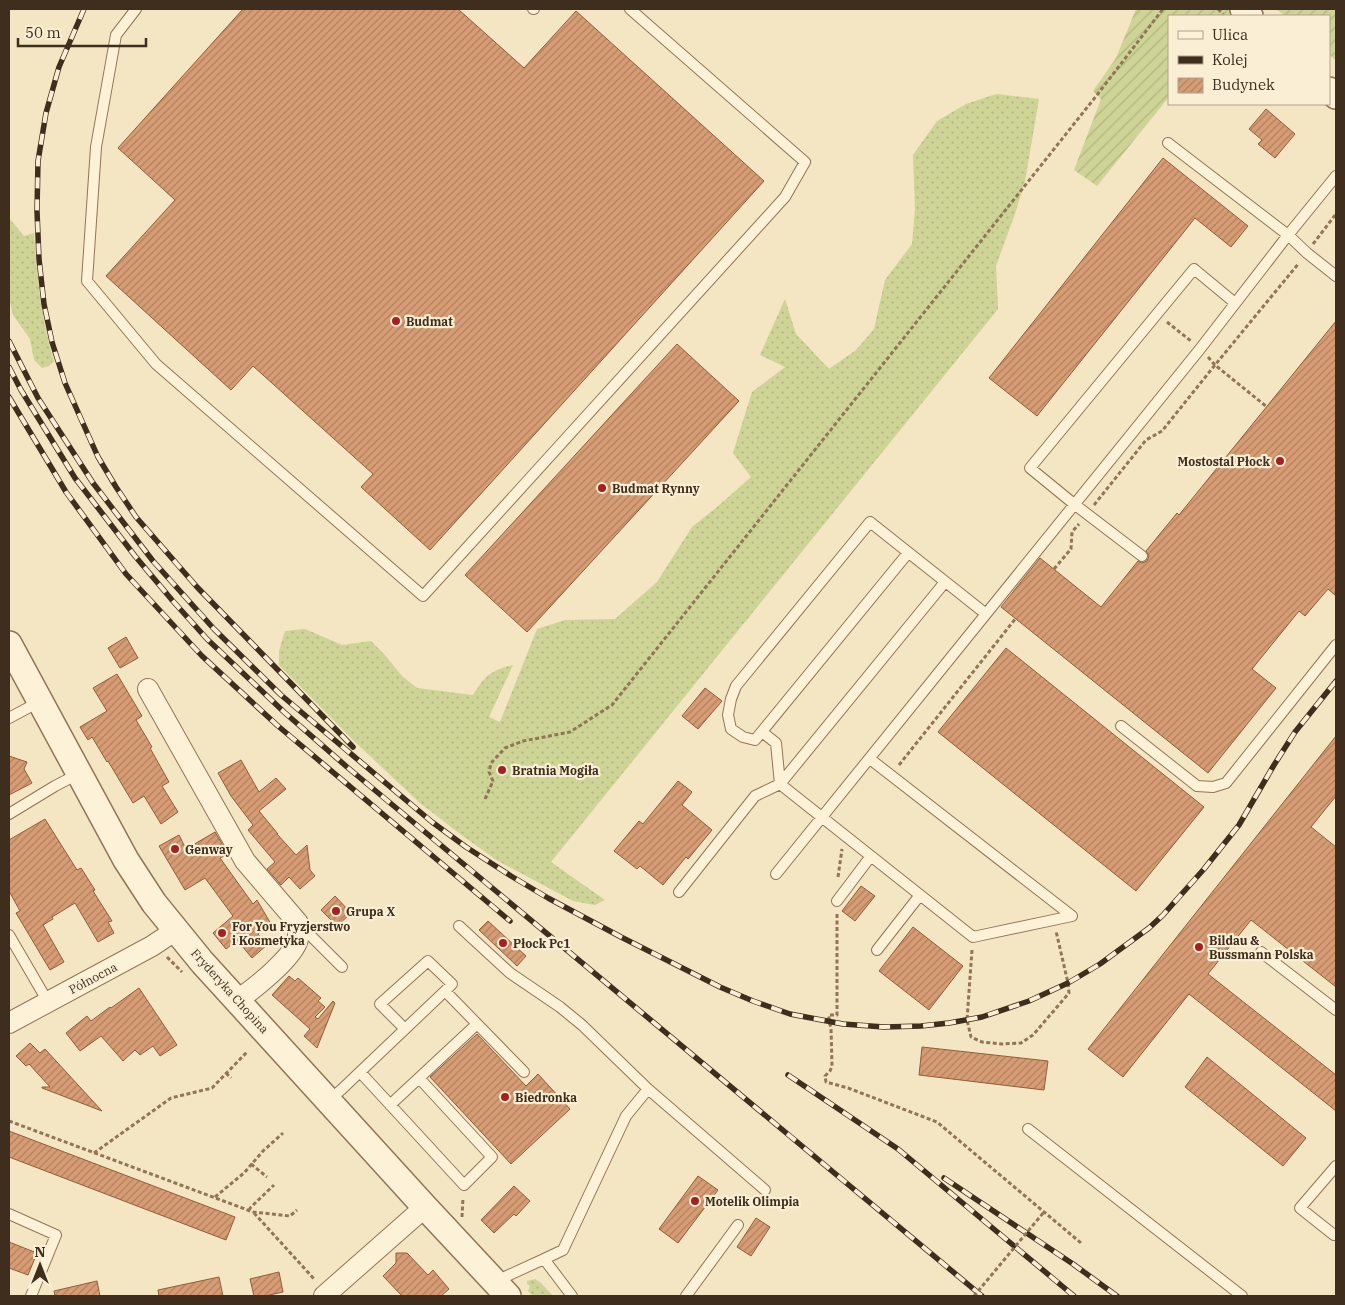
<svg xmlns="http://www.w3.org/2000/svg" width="1345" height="1305" font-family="'IBM Plex Serif',serif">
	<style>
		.grass { fill: url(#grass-dots) }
		.garden { fill: url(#garden-furrows) }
		.building { fill: url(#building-hatch); stroke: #935c39 }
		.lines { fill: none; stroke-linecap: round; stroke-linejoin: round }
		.service-casing { stroke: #917557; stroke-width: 12 }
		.minor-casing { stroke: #917557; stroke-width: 22 }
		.tertiary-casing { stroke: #917557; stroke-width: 28 }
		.path { stroke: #917557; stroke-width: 3; stroke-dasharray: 4 2.5; stroke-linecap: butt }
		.service { stroke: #fdf1d8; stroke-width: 10 }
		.minor { stroke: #fdf1d8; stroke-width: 20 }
		.tertiary { stroke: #fdf1d8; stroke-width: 25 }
		.rail-casing { stroke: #3f2d1d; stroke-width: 5.5 }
		.rail { stroke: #faefd4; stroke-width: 4; stroke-dasharray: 11; stroke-linecap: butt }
		.path-bridge { stroke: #917557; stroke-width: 3; stroke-dasharray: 4 2.5; stroke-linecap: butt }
		.poi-dot { fill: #a81f21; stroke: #faefd4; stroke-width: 2 }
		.labels { text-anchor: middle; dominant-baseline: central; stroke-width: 4.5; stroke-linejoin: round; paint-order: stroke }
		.poi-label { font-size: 12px; font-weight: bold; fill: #3f2d1d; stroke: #faefd4; text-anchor: start }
		.street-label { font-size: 12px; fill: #3f2d1d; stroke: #faefd4 }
	</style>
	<defs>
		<pattern id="grass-dots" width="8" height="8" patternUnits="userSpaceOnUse" patternTransform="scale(1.25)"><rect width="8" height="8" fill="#cdd495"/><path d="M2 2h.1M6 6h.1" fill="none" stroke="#b1b680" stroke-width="1.8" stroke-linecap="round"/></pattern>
		<pattern id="garden-furrows" width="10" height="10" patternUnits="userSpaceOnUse" patternTransform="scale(1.25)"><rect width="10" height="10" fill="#cdd495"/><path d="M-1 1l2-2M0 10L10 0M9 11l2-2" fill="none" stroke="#b1b680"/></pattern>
		<pattern id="building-hatch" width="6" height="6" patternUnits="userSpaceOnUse" patternTransform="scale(1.25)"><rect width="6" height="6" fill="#d79c74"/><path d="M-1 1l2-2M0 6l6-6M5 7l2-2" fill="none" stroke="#b0805f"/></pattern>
	</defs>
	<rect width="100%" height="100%" fill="#f4e5c3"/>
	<path class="grass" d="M996,94L1039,99L1025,181L1015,214L996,266L998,309L551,862L605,900L595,905L573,901L498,861L460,834L437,816L421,804L354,741L279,665V651L285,631L305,629L342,645L371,641L384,654L402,676L417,688L473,695C486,675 490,671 513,665L489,717L500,722L537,629L565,620L615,619L657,582L692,527L717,507L751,477L733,453L752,392L785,367L760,355L785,299L796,334L829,369L856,350L874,329L885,280L912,244L915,210L913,155L937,121L966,104Z
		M9,218L24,236L34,233C37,276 41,319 54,361L49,366L42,368L34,360L30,339L13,315L9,299Z
		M535,1279L541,1283L553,1296H533L528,1291L530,1286L527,1284V1281Z"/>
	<path class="garden" d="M1136,9H1251L1240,16H1169V97L1097,186L1074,170L1101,99L1093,91L1116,58Z
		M1276,9H1336V61L1329,54V16H1285Z"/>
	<path class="building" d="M243,9H458L524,68L576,11L764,181L430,550L361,487L373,474L253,366L231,390L106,276L175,200L118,148Z
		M1266,109L1295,134L1275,158L1258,144L1262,140L1249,129Z
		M1163,158L1248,226L1231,247L1195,218L1037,416L989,378Z
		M1336,321V596L1328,589L1305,616L1299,611L1252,669L1276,688L1208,773L1001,607L1040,558L1101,607L1138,561L1142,563L1147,561L1149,556L1146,551L1177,513L1179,515Z
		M677,344L739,401L527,632L465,575Z
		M126,637L138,658L120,668L108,648Z
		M1006,648L1204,807L1136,891L938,732Z
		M117,674L142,716L136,720L152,747L150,748L169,782L162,786L178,812L161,824L144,796L133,803L108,761L107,762L92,737L88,740L80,727L107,711L93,688Z
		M705,688L722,701L698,729L682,716Z
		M1336,736V796L1311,827L1336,847V987L1251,920L1208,974L1336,1075V1111L1189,994L1123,1077L1088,1049Z
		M9,756L27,762L24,769L32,783L9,795Z
		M241,760L259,792L276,778L286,789L259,811L278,834H277L296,855L307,845L310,870L315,876L300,889L289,877L281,885L267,869L275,862L248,830L253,825L231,796L218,773Z
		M678,781L692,792L682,805L712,830L688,859L686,857L663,885L640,866L637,869L614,851L639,821L643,824Z
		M45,819L77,870L81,868L95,890L93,891L112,921L108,922L114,933L98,942L75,903L52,917L53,919L43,925L64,962L50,970L16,913L20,911L9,891V840Z
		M215,832L228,854L220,858L253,904L257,900L271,924L258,934L267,945L252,958L237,940L226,949L213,933L233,916L205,878L185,890L159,846L179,835L186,849Z
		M861,886L875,896L855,921L842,911Z
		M335,896L351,913L337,926L321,910Z
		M488,921L526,956L517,966L479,930Z
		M913,927L963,966L929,1010L879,971Z
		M289,976L295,981L298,978L321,998L318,1001L325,1007L315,1017L318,1019L333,1001L335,1003L317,1048L304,1036L310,1029L272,995Z
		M139,988L177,1045L160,1056L153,1046L140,1055L135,1050L123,1061L101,1036L80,1051L66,1033L87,1016L91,1021L110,1007L111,1008Z
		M477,1034L526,1086L538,1074L570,1109L511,1164L430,1077Z
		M30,1043L40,1053L45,1049L102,1111L42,1088V1087H50L29,1064L26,1066L16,1056Z
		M922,1047L1048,1061L1044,1090L919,1075Z
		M1207,1057L1306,1138L1283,1166L1185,1087Z
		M9,1131L235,1217L226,1240L9,1157Z
		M698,1176L718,1190L678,1243L659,1229Z
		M514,1186L530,1201L516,1216L514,1214L494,1233L481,1220Z
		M756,1218L770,1227L751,1256L737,1247Z
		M9,1242L37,1253L28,1275L9,1268Z
		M396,1253H407L428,1275L433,1270L449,1289L441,1296H402L383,1276L396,1263Z
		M279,1272L283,1292L265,1296H254L250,1279Z
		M219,1277L223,1296H159L158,1290Z
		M97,1281L100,1296H55L54,1291Z"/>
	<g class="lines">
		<g class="service-casing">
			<path id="service" d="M136,9L116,35L96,147L87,281L156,364L423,596L785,197L805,162L630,9
				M533,9H534
				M1168,143L1288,235L1307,253L1336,276
				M908,553L755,740L743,737L731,729L728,715L731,699L736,686L870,522L986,614
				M1142,556L1074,504L1030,468L1194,269L1235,303
				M945,582L780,784L973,937L1072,916
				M9,718L39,702
				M1121,726L1197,786L1213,787L1226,783L1336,645
				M870,759L1072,916
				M9,814L55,786L78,774
				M776,874L1200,349L1288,235L1336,176
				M679,892L755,796L780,784L776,743L762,732
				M837,901L871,856
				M300,925L342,967
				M459,926L510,973L560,1007L582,1025L648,1089L765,1190
				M9,935L48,1002
				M877,950L920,895
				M1261,952L1336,1010
				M445,991L524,1072
				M360,1072L464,1185L492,1157L419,1078L390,1105
				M419,1078L477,1024
				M329,1100L341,1090L445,991L452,984L428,961L380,1004L405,1029
				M1028,1129L1242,1296
				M9,1214L56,1235L31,1296
				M1334,1235L1300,1208L1336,1166
				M544,1259L563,1250L626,1116L648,1089
				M496,1281L544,1259L572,1296
				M686,1296L738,1225"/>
		</g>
		<g class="minor-casing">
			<path id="minor" d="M148,689L245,861L298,923C298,928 298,934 298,939C294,957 253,990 237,1000
				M9,1023L152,946L176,930
				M324,1296L425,1207"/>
		</g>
		<g class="tertiary-casing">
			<path id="tertiary" d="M1243,9L1250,16
				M1329,90L1336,96
				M9,644L126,860L154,903L202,962L425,1207L508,1296"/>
		</g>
		<path class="path" d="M1218,9L1223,14
			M1313,244L1336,214
			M1167,322L1191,341
			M1208,357L1215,365L1267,407
			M1094,505L1146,440L1162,431L1215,365L1299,263
			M1054,569L1071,549L1072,532L1079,524
			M899,765L1016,618
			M485,799L493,781L489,772L491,763L505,748L523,741L570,732L612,705L1097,95L1163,9
			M838,877L842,849
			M837,914V1015H829V1022L831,1027L832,1066L830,1071L825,1076L826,1082L848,1088L937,1122L1081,1243
			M972,950L967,1020L971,1037L982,1042L1002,1044L1021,1043L1033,1035L1069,993L1068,983L1056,931
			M167,957L182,972
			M226,1073L231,1078
			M9,1121L253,1212L290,1216L297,1210
			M94,1153L171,1098L212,1088L248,1051
			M251,1164L267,1177
			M215,1197L244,1173L263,1151L283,1133
			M249,1210L251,1207L274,1185
			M254,1213L315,1280
			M462,1217L463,1198"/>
		<use href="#service" class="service"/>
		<use href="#minor" class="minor"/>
		<use href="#tertiary" class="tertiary"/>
		<g class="rail-casing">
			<path id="rail" d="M84,9L59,67L46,113L38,161L37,211L39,259L44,304L52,342L65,383L98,457L116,487L136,517L197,587L353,747
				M9,341L38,398L93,483L153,561L214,629L281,695L432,822L466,847L511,876L548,898L621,937L720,987L753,1001L790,1014L843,1024L884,1027L921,1026L949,1023L982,1017L1029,1001L1068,983L1100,964L1149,928L1163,915L1204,869L1239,825L1274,765L1295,732L1336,681
				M9,367L21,390L75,478L135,556L172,600L207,639L284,712L347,767L982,1296
				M9,397L66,492L126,574L202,656L278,726L510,921
				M788,1075L898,1149L1074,1296
				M944,1178L1073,1264L1117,1296"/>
		</g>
		<use href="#rail" class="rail"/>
		<path class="path-bridge" d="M974,1296L1044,1212"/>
	</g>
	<g class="poi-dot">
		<circle cx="396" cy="321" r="5"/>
		<circle cx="1280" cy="461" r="5"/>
		<circle cx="602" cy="488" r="5"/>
		<circle cx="502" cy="770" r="5"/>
		<circle cx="175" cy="849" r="5"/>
		<circle cx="336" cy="911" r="5"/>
		<circle cx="222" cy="933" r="5"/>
		<circle cx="503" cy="943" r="5"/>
		<circle cx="1199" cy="947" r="5"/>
		<circle cx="505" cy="1097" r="5"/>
		<circle cx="695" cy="1201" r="5"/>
	</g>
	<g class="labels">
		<g class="poi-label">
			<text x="406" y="321">Budmat</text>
			<text x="1270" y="461" text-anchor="end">Mostostal Płock</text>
			<text x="612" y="488">Budmat Rynny</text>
			<text x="512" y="770">Bratnia Mogiła</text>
			<text x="185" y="849">Genway</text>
			<text x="346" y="911">Grupa X</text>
			<text x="232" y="926">For You Fryzjerstwo<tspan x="232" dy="14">i Kosmetyka</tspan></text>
			<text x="1209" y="940">Bildau &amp;<tspan x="1209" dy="14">Bussmann Polska</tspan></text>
			<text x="513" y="943">Płock Pc1</text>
			<text x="515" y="1097">Biedronka</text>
			<text x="705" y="1201">Motelik Olimpia</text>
		</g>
		<g class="street-label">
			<text transform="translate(93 978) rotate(-28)">Północna</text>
			<text transform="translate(230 991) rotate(48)">Fryderyka Chopina</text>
		</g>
	</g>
	<rect width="1345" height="1305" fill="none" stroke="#3f2d1d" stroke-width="20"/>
	<rect x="1168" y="15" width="162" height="90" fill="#faefd4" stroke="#afa18b"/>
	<rect x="1178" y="31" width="25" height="8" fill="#fdf1d8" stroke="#afa18b"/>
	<text x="1212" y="40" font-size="15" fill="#3f2d1d">Ulica</text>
	<rect x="1178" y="56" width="25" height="8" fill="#3f2d1d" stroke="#afa18b"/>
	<text x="1212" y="65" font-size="15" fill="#3f2d1d">Kolej</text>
	<rect x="1178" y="78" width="25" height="15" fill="url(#building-hatch)" stroke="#afa18b"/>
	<text x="1212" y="90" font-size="15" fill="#3f2d1d">Budynek</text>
	<g transform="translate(40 1265)" stroke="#faefd4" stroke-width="4" paint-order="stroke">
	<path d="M0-4L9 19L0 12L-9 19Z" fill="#3f2d1d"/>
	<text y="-8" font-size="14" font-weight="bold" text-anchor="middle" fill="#3f2d1d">N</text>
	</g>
	<path d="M18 38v8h128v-8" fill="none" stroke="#3f2d1d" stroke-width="2.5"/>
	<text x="25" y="38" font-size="15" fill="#3f2d1d" stroke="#faefd4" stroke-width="4" paint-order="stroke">50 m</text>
</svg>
